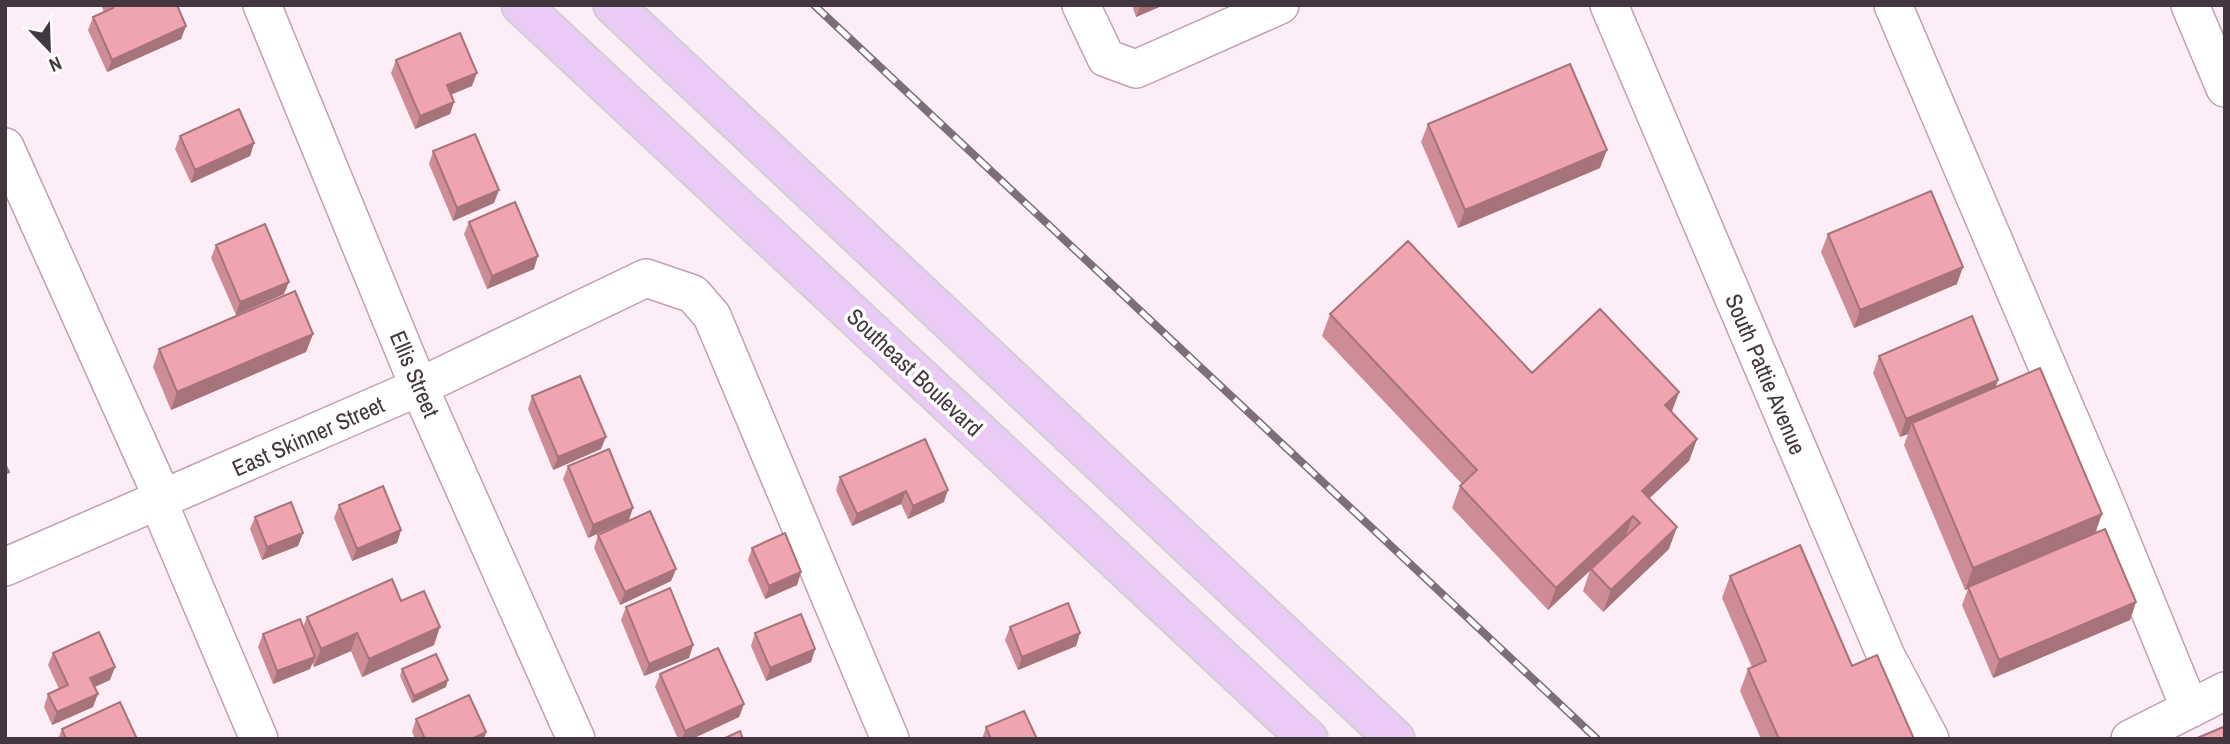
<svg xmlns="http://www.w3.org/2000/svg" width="2230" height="744" font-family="'Archivo Narrow',sans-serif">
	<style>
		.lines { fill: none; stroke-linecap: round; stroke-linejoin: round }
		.minor-casing { stroke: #c29fb3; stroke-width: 40 }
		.major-casing { stroke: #d2cfd1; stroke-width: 42 }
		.minor { stroke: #fff; stroke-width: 37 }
		.major { stroke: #e9cbf6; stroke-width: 38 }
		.rail-casing { stroke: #7d6e77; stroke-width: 8 }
		.rail { stroke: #fff; stroke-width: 5; stroke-dasharray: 16; stroke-linecap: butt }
		.wall { fill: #ce8d96 }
		.shaded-wall { fill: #a7737a }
		.building { fill: #efa4af; stroke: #a7737a; stroke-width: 2 }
		.labels { text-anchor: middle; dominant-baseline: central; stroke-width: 7; stroke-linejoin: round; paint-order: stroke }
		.street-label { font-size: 23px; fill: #44363e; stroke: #fff }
	</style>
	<rect width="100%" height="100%" fill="#fcedf6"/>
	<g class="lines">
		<g class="minor-casing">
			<path id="minor" d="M262,5L419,387L576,739
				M1081,5L1106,58L1136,69L1280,5
				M1609,5L1886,656L1930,739
				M1893,5L2101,492L2190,709
				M2190,5L2225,88
				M5,147L163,499
				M158,501L259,739
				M5,567L419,387L646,278L693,294L712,316L890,739
				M2130,739L2225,691"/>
		</g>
		<g class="major-casing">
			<path id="major" d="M521,5L1308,739
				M613,5L1395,739"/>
		</g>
		<use href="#minor" class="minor"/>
		<use href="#major" class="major"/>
		<g class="rail-casing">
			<path id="rail" d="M814,5L1597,739"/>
		</g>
		<use href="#rail" class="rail"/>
	</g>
	<path class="wall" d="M101,5H177L186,26L181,39L107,72L88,30L93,17L104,12Z
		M1132,5H1164L1136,17Z
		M396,60L472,86L451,94L454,102L450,114L415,129L391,73Z
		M1428,124L1600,168L1458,228L1421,142Z
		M180,136L254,143L250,156L191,183L175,149Z
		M433,151L494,203L453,221L429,164Z
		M469,222L534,269L487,289L464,234Z
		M1828,234L1957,284L1854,328L1821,252Z
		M216,245L284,294L236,315L211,258Z
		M1330,314L1532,373L1679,392L1671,412L1697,439L1689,461L1649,498L1669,549L1603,612L1583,591L1590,570L1548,610L1452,508L1460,486L1462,484L1322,336Z
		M313,334L306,352L171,410L153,367L159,349Z
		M1879,356L1996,387L2102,514L2095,533L2136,602L2130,620L1993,678L1962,605L1968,589L1965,590L1904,445L1908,434L1900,437L1873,373Z
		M532,396L601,449L553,470L528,409Z
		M925,439L944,502L908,519L901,504L852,526L836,490L840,477Z
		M568,466L629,520L588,538L563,479Z
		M339,505L401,530L397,543L352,561L334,518Z
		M255,517L303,533L298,546L262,560L250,529Z
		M598,535L676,569L671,581L620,605L594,548Z
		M752,548L801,572L797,585L765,599L748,560Z
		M1730,576L1852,666L1914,739H1761L1740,691L1748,669L1752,667L1722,598Z
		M401,601L434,645L362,677L351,651L314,667L312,663L310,669L273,684L258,647L263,634L303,627L307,617Z
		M626,607L693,645L689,658L644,676L621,620Z
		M1010,627L1080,633L1076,646L1018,670L1005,640Z
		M755,633L815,649L811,662L766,681L751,646Z
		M53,653L110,680L94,687L93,707L52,725L44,707L48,694L59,689L48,665Z
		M402,669L446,687L412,703L400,676Z
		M660,674L744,704L739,717L692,739H678L655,687Z
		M416,719L484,739H415L412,732Z
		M986,727L1037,739H982Z
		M62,729L137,739H58Z"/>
	<path class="shaded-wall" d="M1141,5H1164L1136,17Z
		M186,26L181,39L107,72L112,60Z
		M477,73L472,86L443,98L447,85Z
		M454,102L450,114L415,129L420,116Z
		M254,143L250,156L191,183L195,170Z
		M1607,150L1600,168L1458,228L1465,210Z
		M499,190L494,203L453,221L457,208Z
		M538,256L534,269L487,289L492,276Z
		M1963,267L1957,284L1854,328L1860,310Z
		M289,282L284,294L236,315L240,302Z
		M313,334L306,352L171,410L177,392Z
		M1998,380L1992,398L1912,423L1908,434L1900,437L1906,419Z
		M1679,392L1671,414L1665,405Z
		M606,437L601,449L553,470L558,457Z
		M1697,439L1689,461L1634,513L1642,491Z
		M948,490L944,502L908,519L913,506Z
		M906,491L901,504L852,526L857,514Z
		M633,508L629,520L588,538L593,525Z
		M2102,514L2094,536L1968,587V589L1965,590L1973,568Z
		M1633,516L1625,538L1548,610L1556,588Z
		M1677,527L1669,549L1603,612L1611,590Z
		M401,530L397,543L352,561L357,549Z
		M303,533L298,546L262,560L267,547Z
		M676,569L671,581L620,605L625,592Z
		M801,572L797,585L765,599L769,586Z
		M2136,602L2130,620L1993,678L1999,660Z
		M440,627L434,645L362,677L369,659Z
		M357,633L351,651L314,667L321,649Z
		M1080,633L1076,646L1018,670L1022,657Z
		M693,645L689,658L644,676L649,664Z
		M815,649L811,662L766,681L770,668Z
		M315,657L310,669L273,684L277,671Z
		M115,667L110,680L86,691L90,678Z
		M448,680L446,687L412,703L414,696Z
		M98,694L93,707L52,725L57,712Z
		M744,704L739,717L692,739H682L685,731Z
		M486,732L484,739H472Z"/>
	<path class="building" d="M112,5H177L186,26L112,60L93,17L113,8Z
		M460,33L477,73L447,85L454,102L420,116L396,60Z
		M1570,64L1607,150L1465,210L1428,124Z
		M239,109L254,143L195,170L180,136Z
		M475,134L499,190L457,208L433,151Z
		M1931,191L1963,267L1860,310L1828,234Z
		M515,202L538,256L492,276L469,222Z
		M265,224L289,282L240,302L216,245Z
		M1408,241L1532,373L1600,309L1679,392L1665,405L1697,439L1642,491L1677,527L1611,590L1591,569L1640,523L1633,516L1556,588L1460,486L1477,470L1330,314Z
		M295,291L313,334L177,392L159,349Z
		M1972,316L1998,380L1906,419L1879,356Z
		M2040,368L2102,514L1973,568L1912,423Z
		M580,376L606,437L558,457L532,396Z
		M925,439L948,490L913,506L906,491L857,514L840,477Z
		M609,449L633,508L593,525L568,466Z
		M5,464L9,472L5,474Z
		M383,486L401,530L357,549L339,505Z
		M291,502L303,533L267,547L255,517Z
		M650,511L676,569L625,592L598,535Z
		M2105,529L2136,602L1999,660L1968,587Z
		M785,533L801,572L769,586L752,548Z
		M1800,545L1852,666L1877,655L1914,739H1779L1748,669L1766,661L1730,576Z
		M392,579L401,601L424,591L440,627L369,659L357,633L321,649L307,617Z
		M670,588L693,645L649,664L626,607Z
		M1068,603L1080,633L1022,657L1010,627Z
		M801,614L815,649L770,668L755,633Z
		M300,619L315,657L277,671L263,634Z
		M99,632L115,667L90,678L98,694L57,712L48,694L68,685L53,653Z
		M718,648L744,704L685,731L660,674Z
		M436,654L448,680L414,696L402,669Z
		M469,695L486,732L472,739H425L416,719Z
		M120,702L137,739H66L62,729Z
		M1024,711L1037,739H991L986,727Z
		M2223,727L2225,730V739H2195Z
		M740,731L743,739H723Z"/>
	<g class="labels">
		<g class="street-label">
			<text transform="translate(915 372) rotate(43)">Southeast Boulevard</text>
			<text transform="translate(415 374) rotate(67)">Ellis Street</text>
			<text transform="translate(1766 374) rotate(67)">South Pattie Avenue</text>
			<text transform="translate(308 436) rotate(-24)">East Skinner Street</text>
		</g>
	</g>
	<rect width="2230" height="744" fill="none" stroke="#44363e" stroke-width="14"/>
	<g transform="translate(49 49) rotate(157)" stroke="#ffffff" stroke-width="5" paint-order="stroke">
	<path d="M0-5L12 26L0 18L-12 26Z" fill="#44363e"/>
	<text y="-10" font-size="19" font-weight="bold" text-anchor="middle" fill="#44363e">N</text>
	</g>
</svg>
